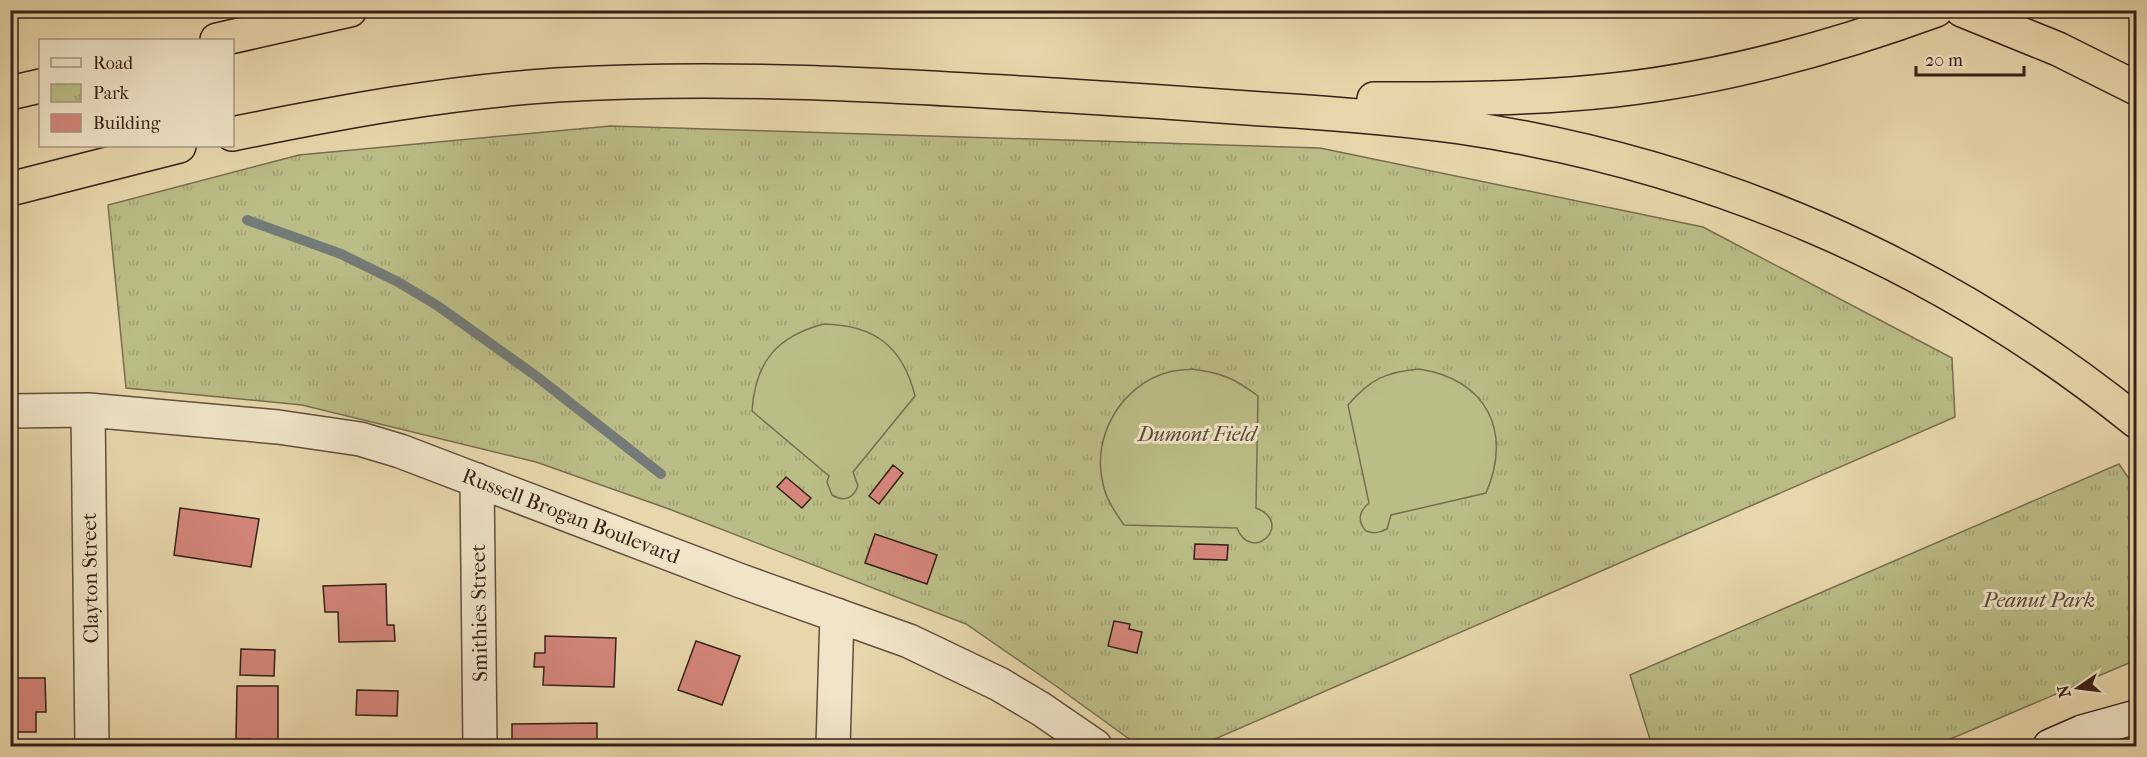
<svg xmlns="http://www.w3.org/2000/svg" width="2147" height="757" font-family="'IM FELL French Canon',serif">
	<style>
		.park { fill: url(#park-tufts); stroke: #786e4f; stroke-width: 1.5 }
		.garden { fill: #bbbd86; stroke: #786e4f; stroke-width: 1.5 }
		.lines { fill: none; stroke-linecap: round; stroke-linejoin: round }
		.stream { stroke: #747a77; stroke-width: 10 }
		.building { fill: #d5867b; stroke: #362018; stroke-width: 1.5 }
		.street-casing { stroke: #624e3d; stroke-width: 36 }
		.secondary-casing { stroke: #362018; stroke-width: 36 }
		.highway-casing { stroke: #362018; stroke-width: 36 }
		.street { stroke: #f0e5c9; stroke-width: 33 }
		.secondary { stroke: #f0e5c9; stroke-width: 33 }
		.highway { stroke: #e8d7ac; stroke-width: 33 }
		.labels { text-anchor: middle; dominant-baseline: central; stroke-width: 6; stroke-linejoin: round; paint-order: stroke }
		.park-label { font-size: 21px; font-style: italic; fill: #574734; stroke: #f0e5c9 }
		.street-label { font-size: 21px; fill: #362018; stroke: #f0e5c9 }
	</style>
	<defs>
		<pattern id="park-tufts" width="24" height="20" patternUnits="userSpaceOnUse" patternTransform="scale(1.5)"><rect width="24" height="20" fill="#bbbd86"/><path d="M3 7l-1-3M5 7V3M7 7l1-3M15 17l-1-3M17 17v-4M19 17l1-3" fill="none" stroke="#a1a273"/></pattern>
	</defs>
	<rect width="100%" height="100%" fill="#e8d7ac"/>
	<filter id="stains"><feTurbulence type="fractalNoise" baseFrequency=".00333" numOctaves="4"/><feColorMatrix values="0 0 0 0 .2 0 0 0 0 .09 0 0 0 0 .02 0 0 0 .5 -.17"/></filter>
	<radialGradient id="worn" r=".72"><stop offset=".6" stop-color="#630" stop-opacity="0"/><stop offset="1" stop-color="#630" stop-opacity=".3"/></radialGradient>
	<path class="park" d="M610,126L1320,148L1703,227L1952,358L1955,417L1199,746H1139L1056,686L966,624L669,509L536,462L302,405L126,388L108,205L299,155Z
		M2119,464L2136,489V660L1934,746H1652L1630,675Z"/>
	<path class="garden" d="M824,324C875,325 903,347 915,396L853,472L858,486C853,499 844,502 832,495L827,482L829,476L752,411C755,362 777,336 824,324Z
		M1192,369C1222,373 1234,378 1258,396L1256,508C1295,523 1252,565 1237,528L1124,525C1115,512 1106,499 1103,484C1091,436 1122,384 1169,372C1177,370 1185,370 1192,369Z
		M1419,369C1486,379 1513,431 1486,493L1391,515L1387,529C1379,533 1374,534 1366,531C1357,521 1359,511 1369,503L1348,405C1370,379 1386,372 1419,369Z"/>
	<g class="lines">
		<path class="stream" d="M247,220L341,254L398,282L438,306L536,376L661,474"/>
	</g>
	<path class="building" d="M893,465L903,473L879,504L869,496Z
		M786,477L811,498L802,508L777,487Z
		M180,508L259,519L251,567L174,555Z
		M875,534L937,555L927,584L865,563Z
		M1195,544L1228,545L1227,560L1194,559Z
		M386,584L387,625H394L395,641L339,642L338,612H325L323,586Z
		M1114,621L1130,624L1129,629L1142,632L1137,653L1108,646Z
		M545,636L616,638L614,687L543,685L544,667H534L535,653H545Z
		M696,641L740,656L722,705L678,690Z
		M241,649L275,650L274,676L240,675Z
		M10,678H45L46,712H36V732H10Z
		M237,686H278V740H300V746H250V739H236Z
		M357,690L398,691L397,716L356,715Z
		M597,723V746H512V724Z
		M763,743V746H712V745Z"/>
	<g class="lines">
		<g class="street-casing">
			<path id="street" d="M88,410L92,746
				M10,411L88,410L278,427L360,439L400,451L741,581L909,641L999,684L1041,709L1095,746
				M477,480L480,746
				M833,746L837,615"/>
		</g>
		<g class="secondary-casing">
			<path id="secondary" d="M2050,746L2082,732L2136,717"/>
		</g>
		<g class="highway-casing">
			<path id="highway" d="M1962,10L2058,49L2136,88
				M217,40L350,10
				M10,93L40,86
				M1374,99C1454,99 1534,99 1614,90C1724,78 1832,48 1936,10
				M232,134C340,112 448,92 557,85C723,75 888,85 1054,95C1123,99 1193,104 1262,109C1328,113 1395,118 1460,127C1710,164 1940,263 2136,421
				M10,189L179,146"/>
		</g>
		<use href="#street" class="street"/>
		<use href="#secondary" class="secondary"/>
		<use href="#highway" class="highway"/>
	</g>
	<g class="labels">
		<g class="park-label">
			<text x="1197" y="434">Dumont Field</text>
			<text x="2039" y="600">Peanut Park</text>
		</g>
		<g class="street-label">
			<text transform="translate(571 516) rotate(21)">Russell Brogan Boulevard</text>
			<text transform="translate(90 578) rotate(-91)">Clayton Street</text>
			<text transform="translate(479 613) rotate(-91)">Smithies Street</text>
		</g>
	</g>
	<rect width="2147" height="757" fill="none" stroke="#e8d7ac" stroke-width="36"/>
	<rect x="12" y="12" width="2123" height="733" fill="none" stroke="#362018" stroke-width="3"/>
	<rect x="18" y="18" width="2111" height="721" fill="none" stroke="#362018" stroke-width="1.5"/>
	<rect x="39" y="39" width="195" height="108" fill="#f0e5c9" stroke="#a69682" stroke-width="1.5"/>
	<rect x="51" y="58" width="30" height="9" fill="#f0e5c9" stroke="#a69682" stroke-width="1.5"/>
	<text x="93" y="69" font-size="18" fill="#362018">Road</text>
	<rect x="51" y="84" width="30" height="18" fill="url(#park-tufts)" stroke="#a69682" stroke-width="1.5"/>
	<text x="93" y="99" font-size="18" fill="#362018">Park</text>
	<rect x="51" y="114" width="30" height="18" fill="#d5867b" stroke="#a69682" stroke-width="1.5"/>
	<text x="93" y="129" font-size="18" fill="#362018">Building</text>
	<g transform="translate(2078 688) rotate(256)" stroke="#f0e5c9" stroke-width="4.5" paint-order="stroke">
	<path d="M0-4.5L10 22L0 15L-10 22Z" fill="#362018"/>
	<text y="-9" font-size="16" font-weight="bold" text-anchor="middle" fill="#362018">N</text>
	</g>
	<path d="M1916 66v9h108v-9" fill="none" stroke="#362018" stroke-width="3"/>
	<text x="1925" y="66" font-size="18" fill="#362018" stroke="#f0e5c9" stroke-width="4.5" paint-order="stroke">20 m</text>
	<rect width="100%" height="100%" filter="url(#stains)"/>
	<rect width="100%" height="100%" fill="url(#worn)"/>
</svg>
